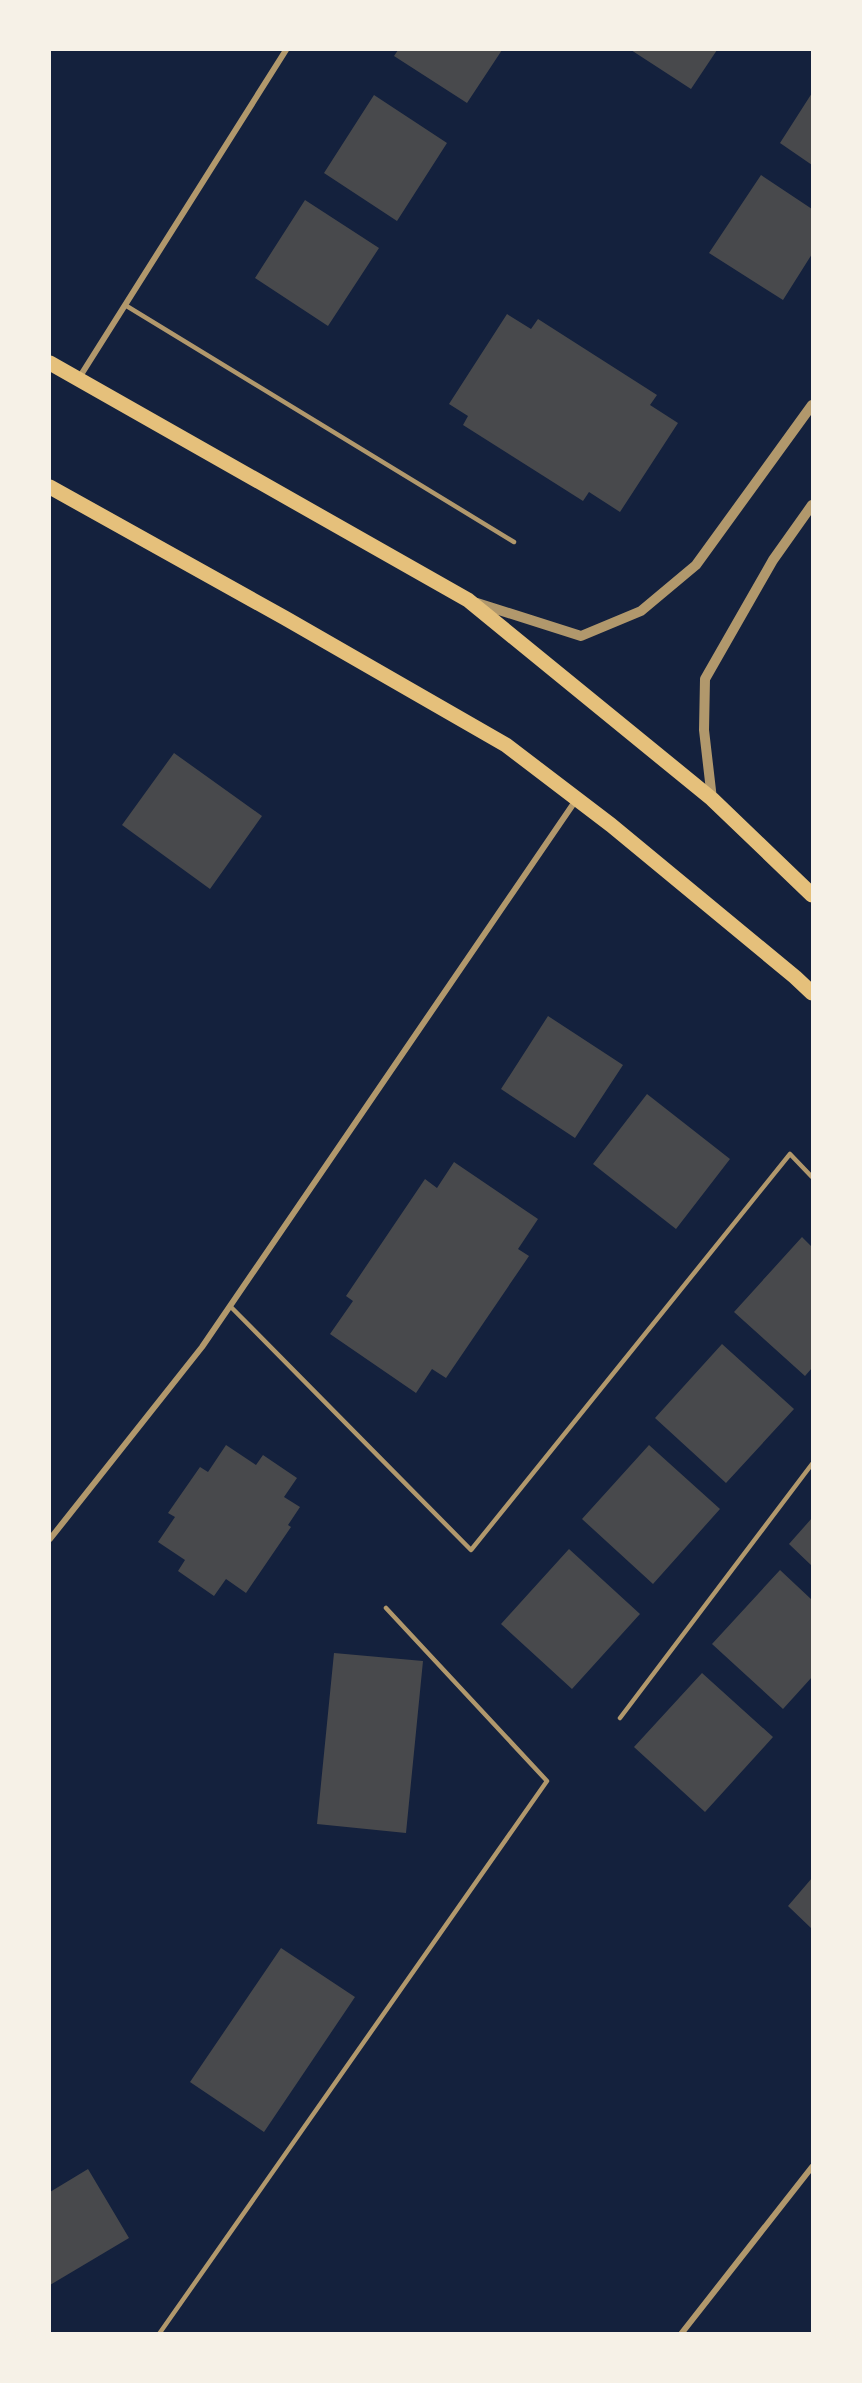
<svg xmlns="http://www.w3.org/2000/svg" width="862" height="2383" font-family="'Roboto Serif',serif">
	<style>
		.building { fill: #48494c }
		.lines { fill: none; stroke-linecap: round; stroke-linejoin: round }
		.service { stroke: #b1986c; stroke-width: 4.5 }
		.minor { stroke: #b1986c; stroke-width: 6 }
		.tertiary { stroke: #b1986c; stroke-width: 10 }
		.primary { stroke: #e5c07b; stroke-width: 15 }
	</style>
	<rect width="100%" height="100%" fill="#14213d"/>
	<path class="building" d="M398,50H502L467,103L394,56Z
		M631,50H717L691,89Z
		M812,93V165L780,143Z
		M374,95L447,143L397,221L324,173Z
		M761,175L812,209V254L783,300L709,253Z
		M305,200L379,248L328,326L255,278Z
		M507,314L531,329L538,319L657,395L650,405L678,423L620,512L589,492L583,501L463,425L468,416L449,404Z
		M174,753L262,816L210,889L122,825Z
		M548,1016L623,1065L575,1138L501,1089Z
		M647,1094L730,1159L676,1229L593,1164Z
		M454,1162L538,1219L518,1249L529,1256L446,1378L432,1369L416,1393L330,1334L353,1301L346,1296L425,1179L437,1188Z
		M802,1237L812,1247V1368L805,1376L734,1312Z
		M722,1344L794,1409L726,1483L655,1418Z
		M226,1445L256,1465L263,1455L297,1478L284,1497L300,1507L288,1525L291,1527L246,1593L226,1579L214,1596L178,1571L185,1560L158,1542L175,1517L168,1513L200,1467L208,1472Z
		M649,1445L720,1509L653,1584L582,1519Z
		M812,1518V1566L789,1544Z
		M569,1549L640,1614L572,1689L501,1624Z
		M780,1570L812,1600V1677L783,1709L712,1644Z
		M334,1653L423,1661L406,1833L317,1824Z
		M702,1673L773,1737L705,1812L634,1747Z
		M812,1878V1929L788,1906Z
		M281,1948L355,1997L264,2132L190,2082Z
		M88,2169L129,2238L50,2285V2192Z"/>
	<g class="lines">
		<path class="service" d="M125,305L514,542
			M230,1306L471,1550L790,1154L812,1177
			M620,1718L812,1464
			M159,2334L547,1781L386,1608"/>
		<path class="minor" d="M79,378L286,50
			M50,1539L202,1347L576,800
			M681,2334L812,2167"/>
		<path class="tertiary" d="M477,603L581,636L641,611L696,565L812,405
			M712,799L704,730L705,679L773,560L812,505"/>
		<path class="primary" d="M50,363L468,600L712,799L812,895
			M50,487L285,618L506,745L611,825L795,977L812,993"/>
	</g>
	<rect width="862" height="2383" fill="none" stroke="#f6f1e7" stroke-width="102"/>
</svg>
